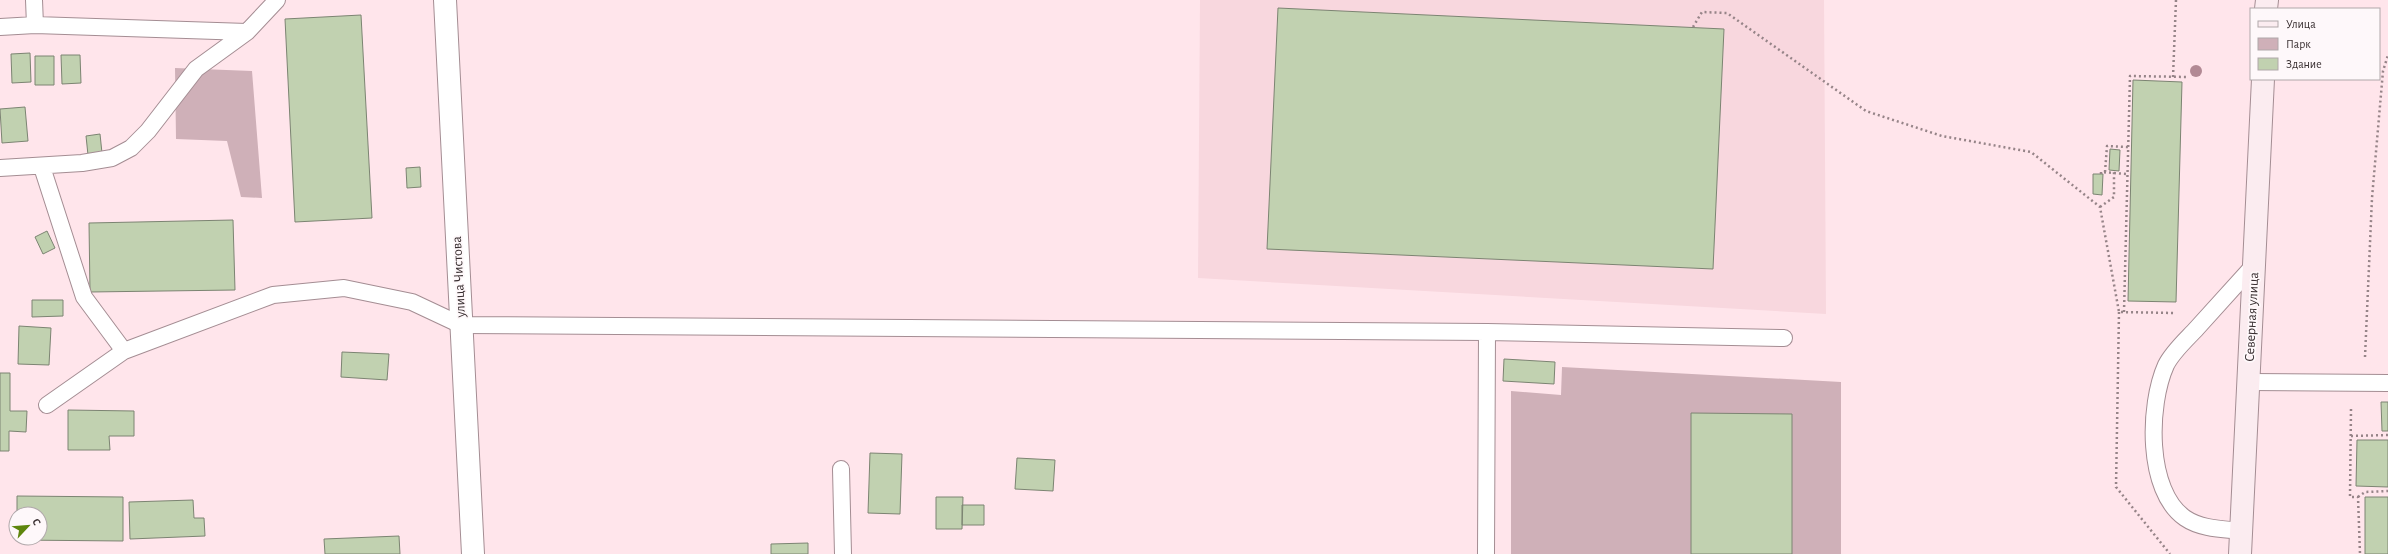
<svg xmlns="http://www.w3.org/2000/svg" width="2388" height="554" font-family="'Alegreya Sans',sans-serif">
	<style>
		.built { fill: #f8d7de }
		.green { fill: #cfb0b8 }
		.building { fill: #c1d1b0; stroke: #7c8472 }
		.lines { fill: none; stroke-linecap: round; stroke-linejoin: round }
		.service-casing { stroke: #a48d93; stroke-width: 18 }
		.minor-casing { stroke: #a48d93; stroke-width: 24 }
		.secondary-casing { stroke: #a48d93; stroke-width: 24 }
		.path { stroke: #968488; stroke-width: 2.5; stroke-dasharray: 2 3; stroke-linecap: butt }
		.service { stroke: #fff; stroke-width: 16 }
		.minor { stroke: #fff; stroke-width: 22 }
		.secondary { stroke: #fbecf0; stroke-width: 22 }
		.tree { fill: #b28994 }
		.labels { text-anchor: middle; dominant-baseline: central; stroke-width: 3.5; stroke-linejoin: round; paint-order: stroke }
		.street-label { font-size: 14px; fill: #3a3032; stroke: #fef8fa }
	</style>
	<rect width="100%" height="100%" fill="#ffe5eb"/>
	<path class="built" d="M1200,0H1824L1826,314L1198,278Z"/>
	<path class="green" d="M175,68L252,71L262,198L241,197L227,141L176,139Z
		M1562,367L1841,382V554H1511V391L1561,395Z"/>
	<path class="building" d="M1278,8L1724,29L1713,269L1267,249Z
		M361,15L372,218L295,222L285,19Z
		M30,53L31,82L12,83L11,54Z
		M61,55H80L81,83L62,84Z
		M35,56H54V85H35Z
		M2133,80L2182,82L2176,302L2128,301Z
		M25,107L28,141L2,143L0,109Z
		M100,134L102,153L88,155L86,136Z
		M2110,149L2120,150L2119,171L2109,170Z
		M420,167L421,187L407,188L406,168Z
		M2093,174H2103L2102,195L2093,194Z
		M233,220L235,290L90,292L89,223Z
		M47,231L55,248L43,254L35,237Z
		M32,300H63V316L32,317Z
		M19,326L51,328L49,365L18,364Z
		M342,352L389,354L387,380L341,377Z
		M1504,359L1555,362L1554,384L1503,381Z
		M0,373H10V411H27L26,432L9,431V451H0Z
		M2381,402H2388V431H2382Z
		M68,410L134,411V436H109L110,450H68Z
		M1691,413L1792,414V554H1691Z
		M2357,440H2388V487L2356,486Z
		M870,453L902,454L900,514L868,513Z
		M1017,458L1055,460L1053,491L1015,489Z
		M17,496L123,497V541L17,540V538H40V514H17Z
		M936,497H963L962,529H936Z
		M2365,497H2388V554H2365Z
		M193,500L194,518H204L205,536L130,539L129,502Z
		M962,505H984V525H962Z
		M399,536L400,554H325L324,539Z
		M808,543V554H771V544Z"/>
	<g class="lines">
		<g class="service-casing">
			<path id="service" d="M34,0L35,25
				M0,27L35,25L247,32
				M42,167L84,297L124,351
				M0,168L82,163L112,158L131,148L148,131L196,69L247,32L277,0
				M2249,382L2388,383
				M47,405L124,351L273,295L344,288L412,302L461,325L1487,332L1784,338
				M841,469L843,554
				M2241,531C2223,529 2201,529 2185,518C2146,491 2148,405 2166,365C2173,351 2187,339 2197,328C2216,307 2235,286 2254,265
				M1486,554L1487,332"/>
		</g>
		<g class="minor-casing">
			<path id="minor" d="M445,0L473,554"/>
		</g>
		<g class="secondary-casing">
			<path id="secondary" d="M2266,9L2267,0
				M2240,554L2263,79"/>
		</g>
		<path class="path" d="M1693,27L1702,12L1727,13L1866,111L1942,136L2031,152L2100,207L2119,312L2174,313
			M2173,77L2176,0
			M2105,172L2107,146L2128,147
			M2101,174V172L2127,174
			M2100,207L2114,197V170
			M2119,312L2116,487L2170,554
			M2124,312L2130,76L2188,77
			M2365,357L2372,198L2383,71L2388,55
			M2351,409L2350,497H2358L2360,554
			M2351,436L2388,435
			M2358,497L2365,492L2388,491"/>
		<use href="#service" class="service"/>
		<use href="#minor" class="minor"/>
		<use href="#secondary" class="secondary"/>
	</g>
	<circle class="tree" cx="2196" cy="71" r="6"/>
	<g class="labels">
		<g class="street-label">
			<text transform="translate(459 277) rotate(-93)">улица Чистова</text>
			<text transform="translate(2252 317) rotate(-87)">Северная улица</text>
		</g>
	</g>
	<rect x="2250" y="8" width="130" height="72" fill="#fef8fa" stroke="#b0a8aa"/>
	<rect x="2258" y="21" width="20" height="6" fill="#fbecf0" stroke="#b0a8aa"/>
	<text x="2286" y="28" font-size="12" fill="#3a3032">Улица</text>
	<rect x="2258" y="38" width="20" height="12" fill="#cfb0b8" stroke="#b0a8aa"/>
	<text x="2286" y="48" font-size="12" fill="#3a3032">Парк</text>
	<rect x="2258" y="58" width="20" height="12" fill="#c1d1b0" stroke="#b0a8aa"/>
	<text x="2286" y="68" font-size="12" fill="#3a3032">Здание</text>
	<g transform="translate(28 526) rotate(64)"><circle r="19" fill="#fef8fa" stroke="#b0a8aa"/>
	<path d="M0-3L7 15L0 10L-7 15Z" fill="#5e860d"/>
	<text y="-6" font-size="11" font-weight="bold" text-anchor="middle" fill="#3a3032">С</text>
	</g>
</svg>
